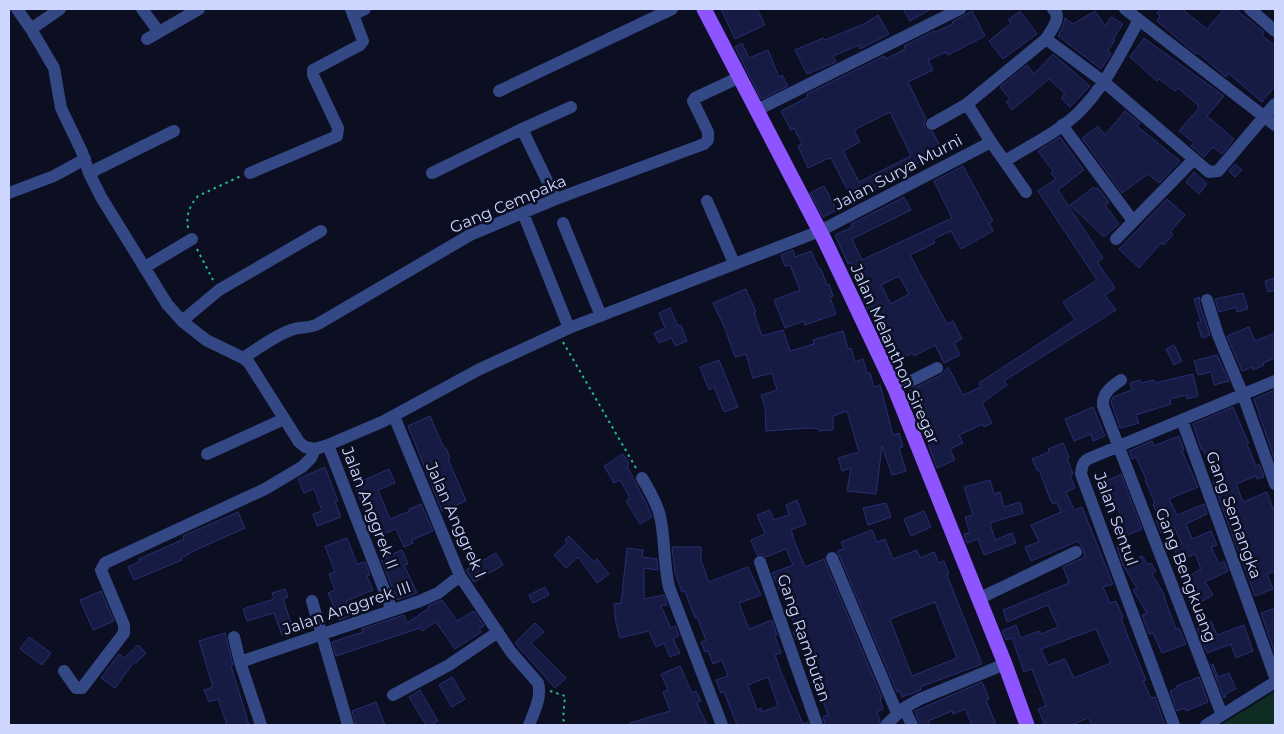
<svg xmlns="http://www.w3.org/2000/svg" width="1284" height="734" font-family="Montserrat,sans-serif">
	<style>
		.green { fill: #0e2c22 }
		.building { fill: #161b44; stroke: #272e72; fill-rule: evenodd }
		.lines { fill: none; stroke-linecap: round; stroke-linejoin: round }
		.path { stroke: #25ba86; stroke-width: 2; stroke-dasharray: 2.5 4; stroke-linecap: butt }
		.minor { stroke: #334884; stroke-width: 12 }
		.major { stroke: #8d54ff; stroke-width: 15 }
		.labels { text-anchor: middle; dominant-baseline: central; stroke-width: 5; stroke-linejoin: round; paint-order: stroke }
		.street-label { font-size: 16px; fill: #cdd6ff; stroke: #0c0e22 }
	</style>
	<rect width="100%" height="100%" fill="#0c0e22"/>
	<path class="green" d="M1275,691V725H1221Z"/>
	<path class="building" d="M721,9H757L765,25L735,39Z
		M903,9H931L910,21Z
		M1161,9H1182L1207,29L1224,9H1235L1264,32L1262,35L1275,46V86L1262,102L1228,73L1226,77L1197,52L1196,54L1157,21L1160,16L1157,13Z
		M972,11L985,36L948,55L946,52L928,60L933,70L908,82L926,119L924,123L925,128L928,131L933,132L942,151L912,166L914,170L868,193L867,191L852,199L831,158L829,159V158L808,168L798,146L802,144L794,128L791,130L781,111L808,97L807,94L884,56L886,59L905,49L904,46L934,31L935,32L953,24L952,22ZM890,112L911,156L859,182L843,151L860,142L854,130Z
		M1020,11L1037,34L1003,59L989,41L1011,23L1008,20Z
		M1095,11L1105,26L1111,17L1123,24L1113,39L1115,40L1108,51L1111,54L1101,69L1058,36L1063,26L1065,18L1073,24Z
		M878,15L889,34L860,49L859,45L833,56L836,62L807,74L795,50L823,38L825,40L849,30L866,23Z
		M1144,38L1224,96L1207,116L1234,139L1222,154L1213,147L1204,157L1191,146L1194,143L1179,131L1199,108L1197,106L1198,105L1178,88L1175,91L1159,79L1157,81L1130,57Z
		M742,43L749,58L768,50L779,77L782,75L788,86L761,99L735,47Z
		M1053,54L1090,86L1070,107L1061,98L1065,94L1049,79L1012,110L1006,102L1010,99L1000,87L1027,65L1034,74Z
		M1125,111L1140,123L1137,126L1180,161L1159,183L1148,174L1122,193L1082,138L1098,126L1105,135Z
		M1060,137L1084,170L1058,190L1103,258L1097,262L1115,288L1105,295L1116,310L1004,381L1007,385L982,403L992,423L984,427L983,424L959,435L963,443L950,449L955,460L937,468L918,417L923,415L909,391L941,375L948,367L963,395L981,387L979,383L1075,320L1063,302L1097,280L1038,191L1056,179L1051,173L1053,171L1038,151Z
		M1235,164L1242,170L1235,177L1229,171Z
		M963,166L993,221L989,223L993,231L961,249L951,231L933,239L935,243L910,255L947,324L953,321L962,339L954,343L960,355L944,363L935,345L914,356L912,353L893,363L881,337L889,333L877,311L870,315L862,298L870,295L861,278L858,280L850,263L848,264L835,235L852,227L851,224L904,197L911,210L852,239L862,260L952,218L934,181ZM899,276L909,294L891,304L881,285Z
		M1194,172L1207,184L1199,194L1186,182Z
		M824,186L837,210L823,217L810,193Z
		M1094,187L1096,189L1098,188L1109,202L1105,205L1119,224L1104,237L1070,205Z
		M1167,199L1185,215L1170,232L1173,234L1164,245L1161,243L1139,268L1119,249Z
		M793,250L795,257L811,251L819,269H821L827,285L829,284L833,296L830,297L836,314L805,325L804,321L785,328L774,300L800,290L790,265L785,266L781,255Z
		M1275,278V290L1268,292L1265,281Z
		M746,289L756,312L754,313L762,336L783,330L790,351L814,344L813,340L843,331L848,349L851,348L855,362L863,359L867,373H870L874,387L880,385L893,435L899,433L903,447L899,448L906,471L892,475L882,446L876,494L847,491L851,468L842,471L838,458L859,452L847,411L833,416V430L819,431V429L809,428L766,431L765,408L761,395L777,390L772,373L753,378L746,354L735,357L724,326L713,303Z
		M1243,293L1248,309L1237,312L1236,307L1219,312L1215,299Z
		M1200,297L1199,302L1210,335L1202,338L1197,323L1201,322L1194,299Z
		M670,308L678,326L681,325L687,341L675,346L672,338L659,343L654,333L665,328L659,313Z
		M1249,327L1255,341L1275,333V358L1263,363L1264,365L1253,370L1252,367L1242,371L1227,336Z
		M1174,345L1182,361L1174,365L1166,349Z
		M1217,355L1229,381L1214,385L1211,372L1198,375L1194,361Z
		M719,360L738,407L724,412L714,387L709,390L700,367Z
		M1193,374L1198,396L1187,399L1186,395L1170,399L1171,404L1136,415L1139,423L1120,428L1111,402L1113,397L1118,395L1132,390L1130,383L1140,380L1141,383L1154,380L1155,383Z
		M1275,390V461L1254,399Z
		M1093,407L1105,436L1093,441L1091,434L1074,441L1065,419Z
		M1233,407L1245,435L1249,443L1247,444L1256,466L1259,464L1264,477L1257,479L1256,476L1236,484L1243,502L1267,492L1275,514V571L1267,574L1273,589L1255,596L1213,482L1219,480L1212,462L1209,464L1203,449H1201L1193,424Z
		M430,416L444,448H446L450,458L448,459L466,501L442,511L408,426Z
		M1179,436L1184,450L1182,451L1198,487L1169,499L1177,515L1204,504L1207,514L1186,524L1192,539L1211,531L1217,545L1211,547L1219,564L1224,561L1228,571L1205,582L1213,595L1192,607L1186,596L1192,593L1184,579L1201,569L1195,554L1179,561L1174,547L1182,544L1174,527L1161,533L1156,520L1159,519L1153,504L1155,503L1145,480L1146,479L1136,457L1132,459L1129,451L1152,441L1154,446Z
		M1063,443L1069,457L1067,458L1073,474L1070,475L1075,488L1066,492L1074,510L1082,507L1113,584L1103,587L1110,603L1116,601L1123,617L1121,618L1128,637L1146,680L1143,681L1151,698L1155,697L1165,725H1092L1088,718L1071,725H1045L1038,709L1046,706L1032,669L1024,672L1012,638L1006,640L1002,631L1016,625L1021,638L1039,631L1041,634L1058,627L1048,605L1007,622L1003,610L1069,583L1063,567L1085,557L1083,549L1078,541L1031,561L1025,547L1039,542L1031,525L1061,512L1057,503L1053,504L1050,499L1039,470H1037L1032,459L1049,452L1048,449ZM1096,629L1111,663L1074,678L1065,659L1048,665L1041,649Z
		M623,454L629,464L627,466L646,503L652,517L640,524L626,501L630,498L620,480L614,483L604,466Z
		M325,467L338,501L335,502L341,517L317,526L313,514L322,511L314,489L304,493L298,479Z
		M389,469L395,483L378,490L390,519L410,511L409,509L421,504L433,531L412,540L413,543L404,547L396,529L374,538L365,517L368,516L353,485Z
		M1121,474L1142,529L1121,538L1114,523L1122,519L1106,481Z
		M990,480L994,494L1000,492L1004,507L1020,502L1023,513L990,523L995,540L1012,533L1016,543L984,555L978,539L967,543L964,534L970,533L965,517L973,515L964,487Z
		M797,500L806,524L791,530L793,535H792L805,567L824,559L882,698L880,699L883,709L877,712L880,720L878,725H825L823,717L828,715L816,682L818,681L811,664L809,665L798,640L797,641L793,632L796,630L789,610L772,573L793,565L786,549L766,557L762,554L757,555L751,540L765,534L757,515L770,510L774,520L789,515L786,505Z
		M886,503L891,517L868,525L863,508Z
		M924,511L931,527L911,536L904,519Z
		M238,512L245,528L189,553V554L181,558L182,560L134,580L128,567L140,561L139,559L184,539L183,536Z
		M872,530L877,542L885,539L893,559L917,550L920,558L934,552L939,563L944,561L949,574L947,575L982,664L920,687L921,690L902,697L900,691L897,692L839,555L837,551L844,549L841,542ZM935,602L957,658L912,676L890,619Z
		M569,536L594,562L597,559L609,574L597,583L578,557L566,568L554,555L567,543L565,540Z
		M347,538L357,564L365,562L370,575L367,576L373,590L346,601L352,615L339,620L328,593L335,590L329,574L335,572L325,546Z
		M1123,544L1131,563L1142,556L1148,565L1151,563L1156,571L1152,574L1165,596L1164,597L1176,629L1179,628L1186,644L1162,653L1153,633L1149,634L1142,615L1147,613L1133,590L1137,588L1123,565L1117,547Z
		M672,547H701V561L709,582L748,567L761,595L739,603L749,629L772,620L777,635L775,636L781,653L775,655L781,672L803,724L808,722V725H737L724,692L721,693L716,680L728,676L722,660L713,664L708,651L705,652L701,642L706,640L697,617L695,618L685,591L682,592L675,573ZM768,677L778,706L762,712L761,708L757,710L748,685Z
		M627,548L643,550L642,557L657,559L658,570L644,568V599L664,595L667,605L661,606L671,628L675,626L679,636L673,639L680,653L670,657L664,643L656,647L649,631L620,638L616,623L614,604L621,603Z
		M402,550L408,564L404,565L417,593L397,600L381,559Z
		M496,553L503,565L474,582L466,570Z
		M545,587L549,595L533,603L529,595Z
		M285,589L288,597L283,599L294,632L282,635L274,613L247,621L243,609L274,599L272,593Z
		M101,591L114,621L93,630L80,600Z
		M442,600L457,621L474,611L484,626L479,629L481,632L455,649L436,622L422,631L420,628L336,656L332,642L363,632L362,629L404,615L407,623L429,608L428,606Z
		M1275,608V654L1261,613Z
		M1211,621L1217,635L1244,625L1253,651L1236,658L1231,644L1207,653L1197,627Z
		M535,623L544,632L531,643L566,678L555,688L515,643Z
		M225,633L233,665L231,666L249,725H227L218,699L209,702L204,690L213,687L199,641Z
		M29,637L51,653L42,665L20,649Z
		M138,645L146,653L136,663L134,662L115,688L101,678L119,654L124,658Z
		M1213,664L1218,677L1229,673L1236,689L1225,694L1226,697L1224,698L1211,665Z
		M680,666L692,693L696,691L701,701L697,703L707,725H630V723L670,711L663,692L668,690L661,674Z
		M452,677L465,699L452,707L439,685Z
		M1199,677L1208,702L1186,711L1185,708L1177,711L1170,691L1177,688L1176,686Z
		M982,682L989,699L986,700L996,725H972L965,709L953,714L952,711L928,721L930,725H920L915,711Z
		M420,690L438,721L431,725H426L409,697Z
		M376,702L385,725H356L352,711Z"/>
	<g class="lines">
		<path class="path" d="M188,228C186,216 189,206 198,196L241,176
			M197,249L213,280
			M563,342L636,468
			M550,691L565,696L563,719L566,725"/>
		<path class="minor" d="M17,9L31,29L54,68L61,108L82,152L89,173L101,197L167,304L182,321L206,340L243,358L249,363L299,442L305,447L315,449L328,445L384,421L478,370L569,328L820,231L991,142
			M142,9L159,32
			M1125,9L1275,125
			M1250,9L1275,31
			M353,15L365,9
			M31,29L60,9
			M147,39L199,9
			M1046,39C1051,30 1063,17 1053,9
			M499,91L672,9
			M967,104L991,142L1026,192
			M757,110L960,9
			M932,124L967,104L1046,39L1104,82L1209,172L1218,171L1275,104
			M1062,125L1133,221
			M522,129L556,199
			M1005,161C1029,146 1058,132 1078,113C1105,87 1121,52 1139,20
			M89,173L174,131
			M250,173L337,136L338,128L313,75V70L360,45L363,41L351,9
			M432,173L522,129L571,107
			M9,193L54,176L85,159
			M707,201L734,263
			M523,213L569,328
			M563,223L601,316
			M1116,239L1194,159
			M145,267L192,239
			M1207,300L1218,335L1243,395L1275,484
			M182,321L219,290L321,231
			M243,358C259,348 274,336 291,330C301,326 308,329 318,324L470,235L556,199L704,144L708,140V132L693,101L695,98L740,77
			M1121,380C1111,387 1102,393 1103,406L1222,715
			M895,389L937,368
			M394,416L460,576L511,652L538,683C542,697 534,712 529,725
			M1182,420L1275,677
			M328,445L392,610
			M207,454L284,419
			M642,478C650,491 659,507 661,521C665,543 664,566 669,587L722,725
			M832,558L897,713
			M760,562L817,725
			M978,599L1076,552
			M312,601L348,725
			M234,637L240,662L261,725
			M240,662L420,601L438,593L460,576
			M64,671L76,688H82L124,633V625L101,570L105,563L265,489L302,467L311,458L315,449
			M393,695L449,665L498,632
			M904,708L912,725
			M886,725L904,708L920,699L1005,664
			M1174,725L1081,474C1082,467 1082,463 1088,459L1275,381
			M1206,725L1275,682"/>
		<path class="major" d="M704,9L825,241L895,389L1005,664L1027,725"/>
	</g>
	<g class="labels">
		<g class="street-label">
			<text transform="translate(898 172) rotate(-28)">Jalan Surya Murni</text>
			<text transform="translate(508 204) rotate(-23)">Gang Cempaka</text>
			<text transform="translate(895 354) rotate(66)">Jalan Melanthon Siregar</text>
			<text transform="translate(370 508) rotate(69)">Jalan Anggrek II</text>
			<text transform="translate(1234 515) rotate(70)">Gang Semangka</text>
			<text transform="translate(1116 519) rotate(70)">Jalan Sentul</text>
			<text transform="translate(456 520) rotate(66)">Jalan Anggrek I</text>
			<text transform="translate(1186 575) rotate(69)">Gang Bengkuang</text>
			<text transform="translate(347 608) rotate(-19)">Jalan Anggrek III</text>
			<text transform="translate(804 638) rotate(71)">Gang Rambutan</text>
		</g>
	</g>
	<rect width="1284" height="734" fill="none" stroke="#cdd6ff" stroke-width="20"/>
</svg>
